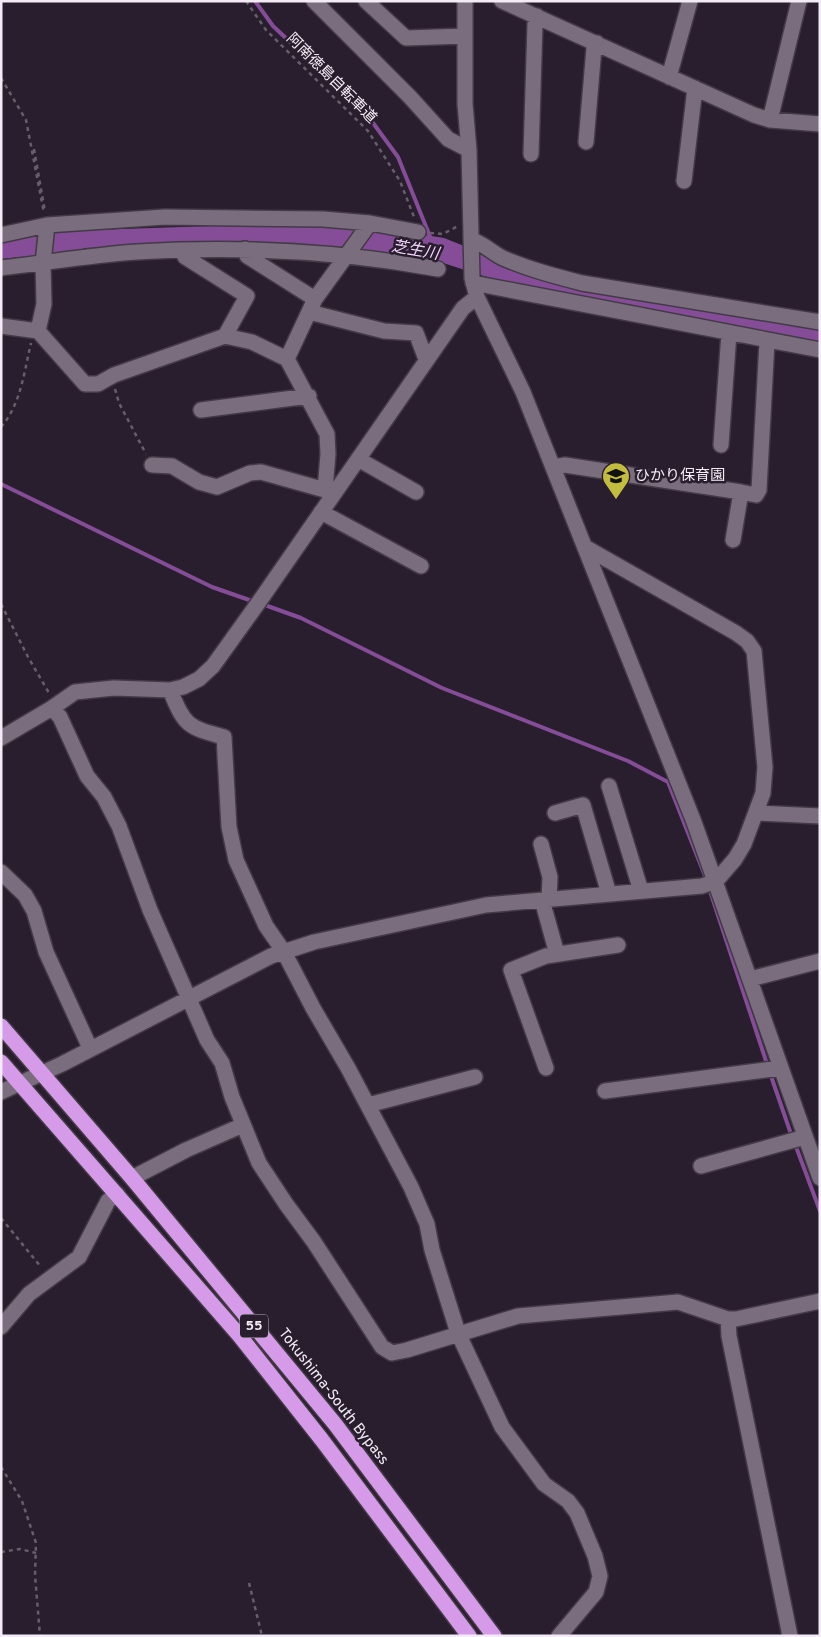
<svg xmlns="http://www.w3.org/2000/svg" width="821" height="1637" font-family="Overpass,'Noto Sans JP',sans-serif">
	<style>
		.water { fill: #854d98 }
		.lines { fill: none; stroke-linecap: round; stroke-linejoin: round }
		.stream { stroke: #854d98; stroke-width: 4 }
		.minor-casing { stroke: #433a46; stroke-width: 18 }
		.highway-casing { stroke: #433a46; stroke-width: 18 }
		.path { stroke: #685e6b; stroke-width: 2.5; stroke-dasharray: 4 4; stroke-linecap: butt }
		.minor { stroke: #796d7e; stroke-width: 15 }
		.highway { stroke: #d59be9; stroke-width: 15 }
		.labels { text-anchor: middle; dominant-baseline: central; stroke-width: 5; stroke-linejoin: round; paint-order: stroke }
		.shield { fill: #291e2d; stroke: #b6aeba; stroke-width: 1 }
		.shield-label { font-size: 14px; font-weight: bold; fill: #f3ecf6 }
		.street-label { font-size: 15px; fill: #f3ecf6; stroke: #291e2d }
		.poi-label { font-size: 15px; fill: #f3ecf6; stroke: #291e2d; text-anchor: start }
		.water-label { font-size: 16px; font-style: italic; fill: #f5d6ff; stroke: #291e2d }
	</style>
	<rect width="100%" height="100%" fill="#291e2d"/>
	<path class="water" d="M303,223L380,228L444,238L492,257L820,327V342L515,286L440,262L244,243L85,248L79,251L1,259V239L72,226L92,230Z"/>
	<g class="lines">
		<path class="stream" d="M255,1L273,26L365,112L398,157L431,239
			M1,484L212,587L255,602
			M262,604L301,618L442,688L628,761L668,782L707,881
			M709,888L768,1067
			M770,1073L792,1137
			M795,1144L820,1211"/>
		<g class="minor-casing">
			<path id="minor" d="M314,1L410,97L448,139L469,150
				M366,1L406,38L465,36
				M465,1V104L469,150L472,278L477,297L523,392L694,822L820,1178
				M502,1L754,115L770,120L820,124
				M669,77L690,1
				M770,120L799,1
				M586,142L594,48L597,43
				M531,154L535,24L537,16
				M684,181L695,88
				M370,223L418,232
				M1,235L47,225
				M472,240C483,243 492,253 503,258C528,269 555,276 582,283L820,322
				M245,249L247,256L315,299
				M183,251L185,257L247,296L225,336
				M1,268C46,263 91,255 137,252C237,246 339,251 438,269
				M473,283L820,350
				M309,312L384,331L416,333L426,359
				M1,326L38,331L85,384H98L114,375L225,336L252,342L287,359L327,434L328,454L325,490L332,495
				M38,331L44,304L43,263L47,225L165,217L323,219L370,223L315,299L287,359
				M201,410L309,396
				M721,445L729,333
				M358,459L416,492
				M152,465L172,466L199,482L217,487L250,473L261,472L325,490
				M554,467L565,465L741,492
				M321,512L421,566
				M733,540L741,492L756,495L759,490L767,341
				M170,690C185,726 187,727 224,737L229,827L236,860L266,926L284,952L313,1008L348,1068L411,1187L427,1224L432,1250L458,1333L502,1427L544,1484L568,1501L577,1513L595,1556L600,1576L596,1592L559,1636
				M52,708L60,717L87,776L104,797L119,826L150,910L207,1040L222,1063L232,1097L259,1163L286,1204L314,1242L382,1347L392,1353L407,1350L518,1316L678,1302L728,1319H736L820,1301
				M1,738L52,708L75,692L114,688L170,690L183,687L199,679L213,666L261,599L463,308L477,297
				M609,786L641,891
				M555,813L583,805L609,894
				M757,813L820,816
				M541,844L550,877L549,899
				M1,872L25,895L34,911L46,952L90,1048
				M542,900L557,954
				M750,979L820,961
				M546,1068L511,970L546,956L618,945
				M605,1091L780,1068
				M1,1092L62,1064L271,956L314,942L486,905L702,886L716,881L735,859L744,844L763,793L765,767L754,651L747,641L736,633L585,547
				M368,1105L475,1077
				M701,1166L805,1137
				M132,1178L186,1150L243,1125
				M728,1319L729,1336L790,1636
				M1,1327L29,1294L79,1257L108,1201L117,1194"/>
		</g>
		<g class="highway-casing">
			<path id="highway" d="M1,1026L132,1178L335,1424L494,1636
				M1,1062L239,1335L322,1440L469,1636"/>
		</g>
		<path class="path" d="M246,1L266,30L368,131L400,181L414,217
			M1,78L26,120L44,213
			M34,149L45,212
			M430,233L443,234L458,226
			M115,389L119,403L146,454
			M1,427C21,404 24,372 31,343
			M1,604L28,657L49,693
			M1,1218L41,1267
			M1,1467L22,1501L36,1543L35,1575L40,1636
			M1,1552L20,1549L36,1553
			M249,1583L262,1636"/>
		<use href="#minor" class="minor"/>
		<use href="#highway" class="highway"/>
	</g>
	<defs>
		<g id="school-pin" transform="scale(1.4375)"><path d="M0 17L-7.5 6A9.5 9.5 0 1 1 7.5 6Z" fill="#c2bd3f" stroke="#291e2d"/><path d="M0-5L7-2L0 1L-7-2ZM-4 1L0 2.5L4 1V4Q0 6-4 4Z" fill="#111"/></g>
	</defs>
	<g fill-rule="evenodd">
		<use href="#school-pin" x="616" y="476"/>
	</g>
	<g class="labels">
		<rect class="shield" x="240" y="1314.5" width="28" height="23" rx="4"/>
		<g class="shield-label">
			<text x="254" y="1326">55</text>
		</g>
		<g class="street-label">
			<text transform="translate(331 79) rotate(45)">阿南徳島自転車道</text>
			<text transform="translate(333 1397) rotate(52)">Tokushima-South Bypass</text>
		</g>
		<g class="poi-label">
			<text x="635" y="476">ひかり保育園</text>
		</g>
		<g class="water-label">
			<text transform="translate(415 251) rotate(10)">芝生川</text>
		</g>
	</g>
	<rect width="821" height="1637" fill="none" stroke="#f3ecf6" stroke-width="5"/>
</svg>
